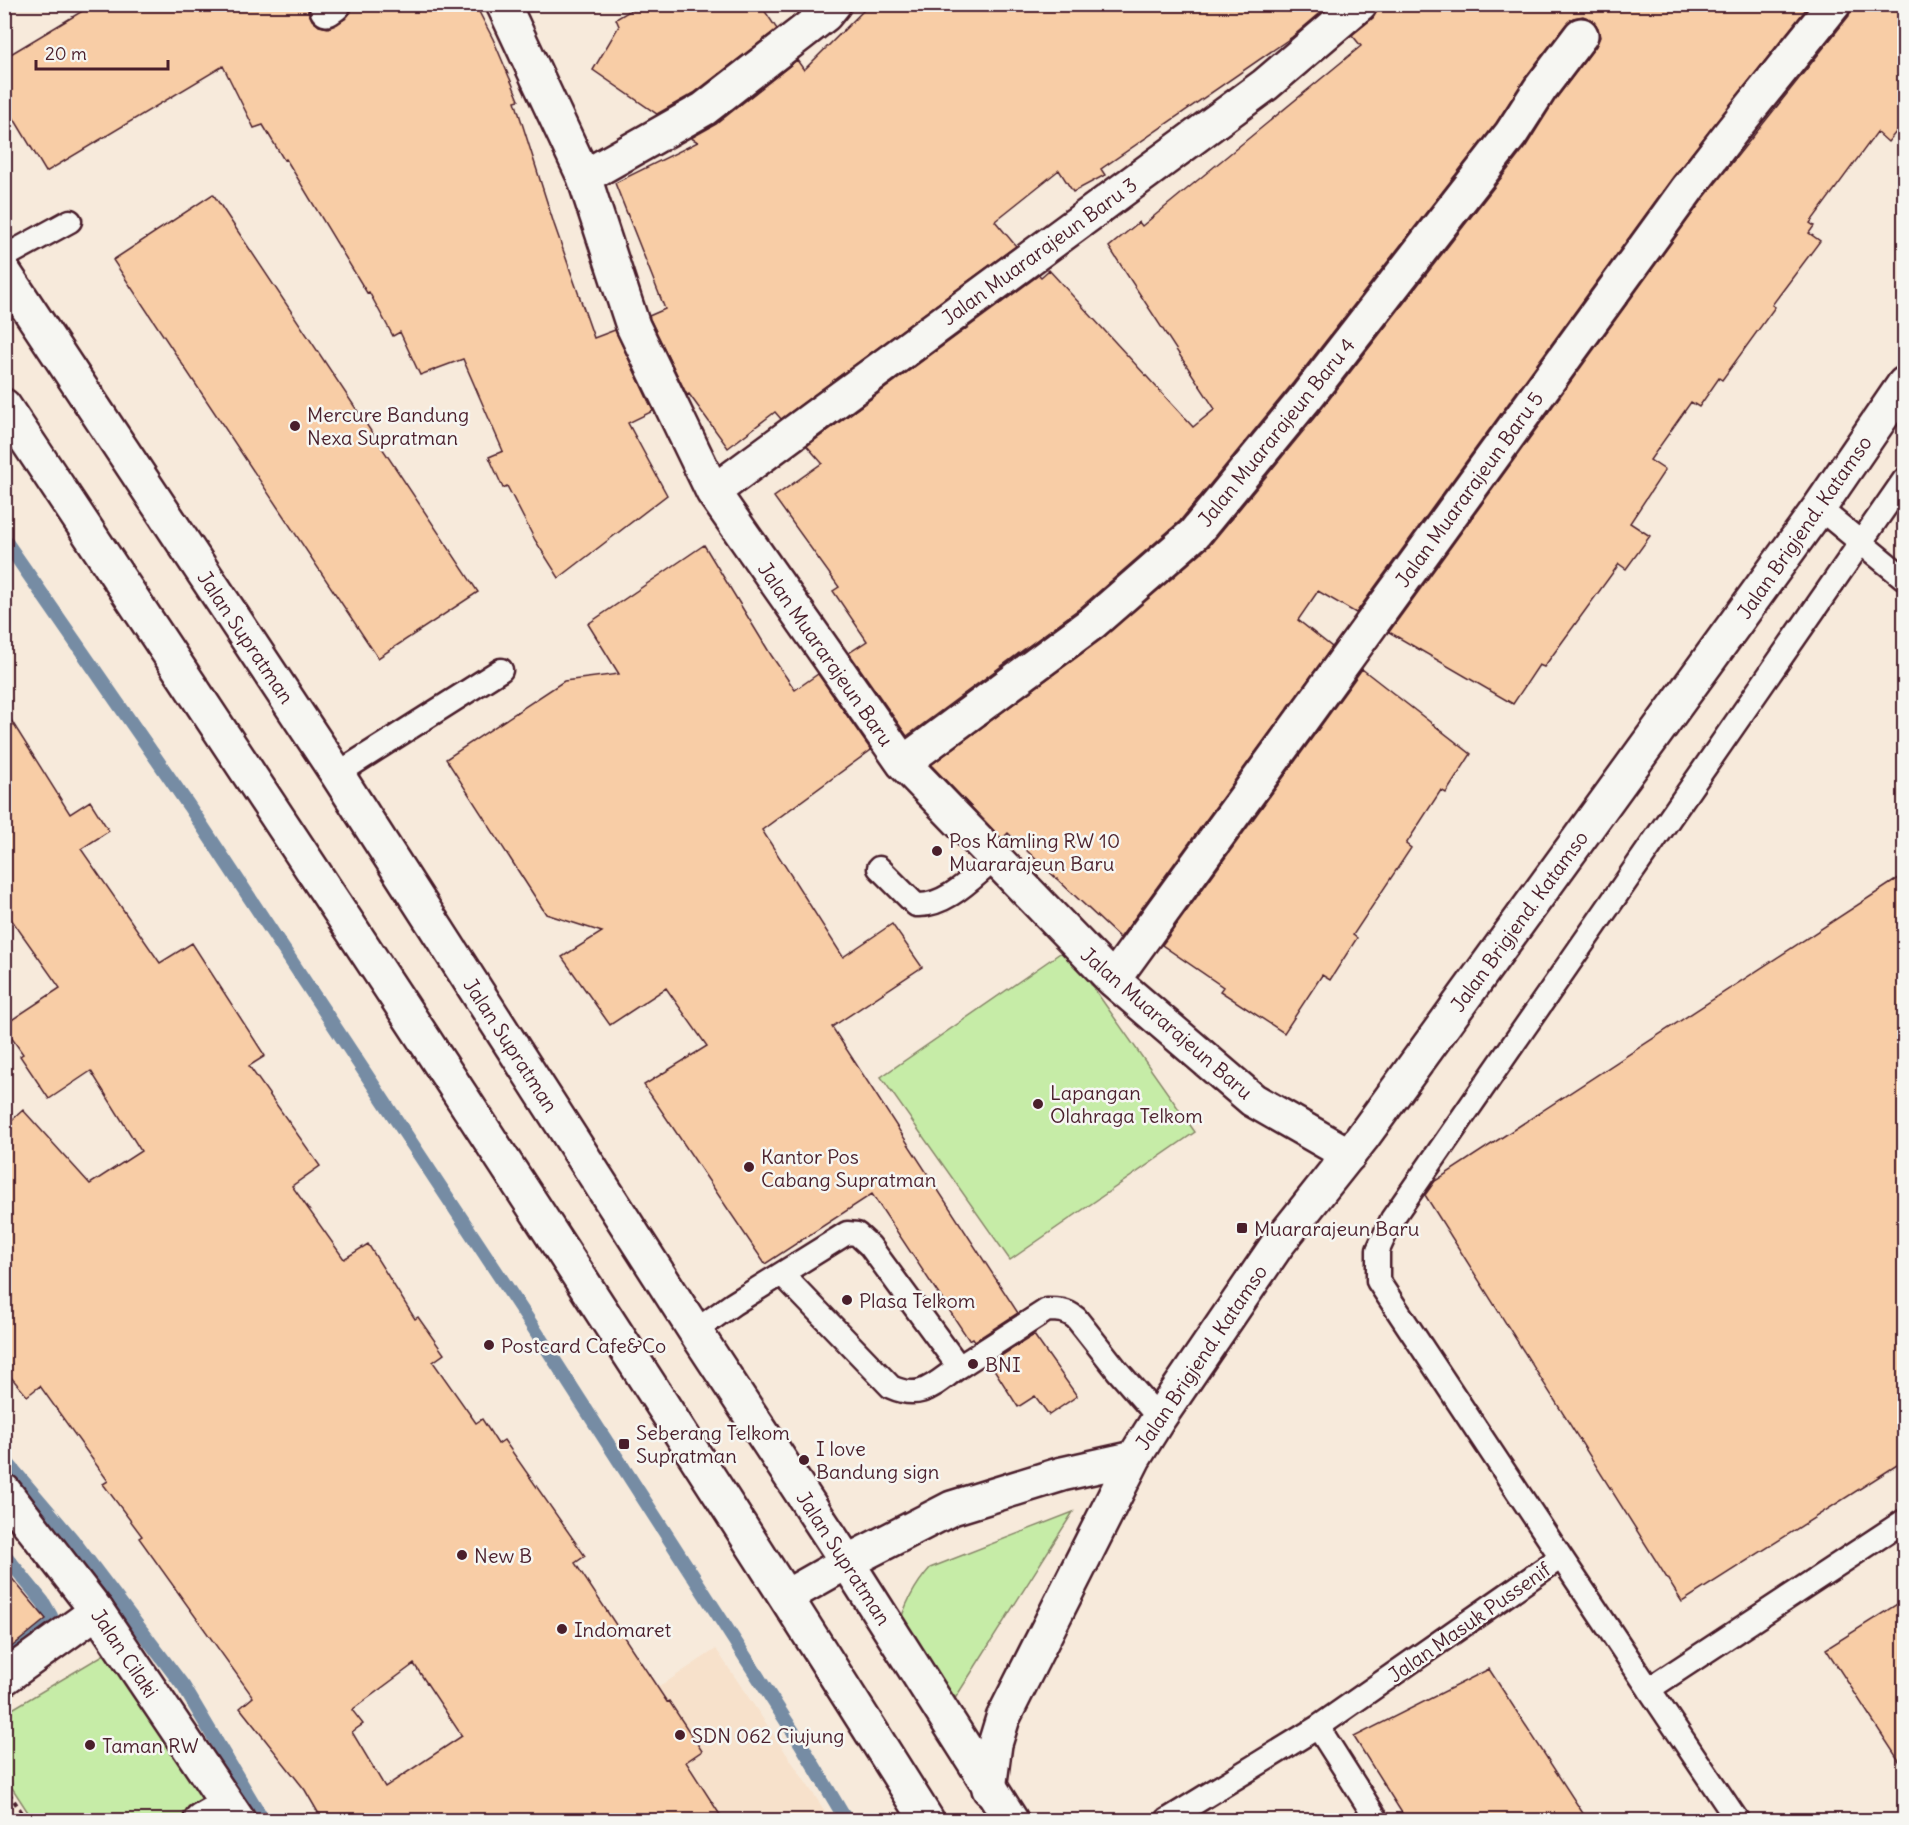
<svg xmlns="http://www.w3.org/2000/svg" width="1909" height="1825" font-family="Delius,sans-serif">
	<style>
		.built { fill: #f7e1cb }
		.green { fill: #c6eca7; stroke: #888669; stroke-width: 1.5 }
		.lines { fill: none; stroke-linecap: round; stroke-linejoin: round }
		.stream { stroke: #768ca4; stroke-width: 14 }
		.building { fill: #f8cda6; stroke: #4a1f2b; stroke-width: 1.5; fill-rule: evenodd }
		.lane-casing { stroke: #4a1f2b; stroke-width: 27 }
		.street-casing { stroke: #4a1f2b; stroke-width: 38 }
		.secondary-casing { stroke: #4a1f2b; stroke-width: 38 }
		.primary-casing { stroke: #4a1f2b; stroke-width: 38 }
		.path { stroke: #4a1f2b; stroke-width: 4; stroke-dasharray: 4.5 4.5; stroke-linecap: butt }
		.lane { stroke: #f6f6f2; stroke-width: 22 }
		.street { stroke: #f6f6f2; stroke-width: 33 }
		.secondary { stroke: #f6f6f2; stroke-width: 33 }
		.primary { stroke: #f6f6f2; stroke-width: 33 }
		.poi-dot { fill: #4a1f2b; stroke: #f6f6f2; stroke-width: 2 }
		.labels { text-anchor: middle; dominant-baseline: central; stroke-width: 5; stroke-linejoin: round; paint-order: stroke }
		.street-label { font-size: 20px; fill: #4a1f2b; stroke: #f6f6f2 }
		.poi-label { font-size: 20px; fill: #4a1f2b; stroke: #f6f6f2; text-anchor: start }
	</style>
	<rect width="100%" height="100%" fill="#f7eadb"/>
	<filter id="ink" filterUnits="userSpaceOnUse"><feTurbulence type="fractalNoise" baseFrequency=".0167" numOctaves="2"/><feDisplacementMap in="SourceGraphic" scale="12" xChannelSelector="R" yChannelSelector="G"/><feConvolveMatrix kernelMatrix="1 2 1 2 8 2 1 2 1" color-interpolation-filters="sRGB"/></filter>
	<g filter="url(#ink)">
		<path class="built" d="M716,1649L831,1820H459Z"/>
		<path class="green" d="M1066,949L1195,1132L1010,1260L881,1077Z
			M1073,1512L949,1708L898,1629C904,1606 914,1586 930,1568Z
			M108,1652L206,1796L200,1806L177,1820H33L5,1777L4,1714Z"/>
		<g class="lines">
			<path class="stream" d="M4,539L189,806L533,1327L801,1744L846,1820
				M4,1459L72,1539L184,1687L263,1820
				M4,1554L43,1602L51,1616L45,1626L14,1653"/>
		</g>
		<path class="building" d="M94,4H309L308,11L312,20L319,26L328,28L345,19L351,12L352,4H475L493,39L519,100L515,101L554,224L594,338L615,330L653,411L628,423L667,495L559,578L535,540L507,486L503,488L489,457L503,451L463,359L420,375L400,332L393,336L369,292L367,293L286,159L284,160L263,125L254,128L223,66L46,172L4,102V58Z
			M641,4H760L777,29L694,93L657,114L593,70L619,26L616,19Z
			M870,4H1331L1292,37L1101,169L1105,175L1073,192L1059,170L995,221L1016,246L781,419L775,412L728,448L689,394L687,395L650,319L649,316L665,309L615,183L698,142L691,138L716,124L797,60L804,70Z
			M1378,4H1810L1673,177L1356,613L1318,591L1298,620L1332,647L1120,938L1008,833L1002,839L931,765L1103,638L1209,546L1323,407L1526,146L1555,100L1596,46L1600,37L1598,28L1593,20L1583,16L1573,18L1566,24L1525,78L1496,123L1293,383L1180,521L1080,608L907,736L849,653L867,641L833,591L839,587L774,497L822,463L807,446L1039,275L1041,277L1049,270L1193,427L1215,409L1109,247L1139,222L1142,226L1361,46L1352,35L1373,18L1377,11Z
			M1852,4H1905V121L1888,142L1877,132L1810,223L1814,226L1809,233L1820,241L1772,305L1775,307L1722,380L1719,378L1699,407L1691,402L1650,460L1665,470L1630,523L1650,536L1626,569L1619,564L1544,667L1539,665L1513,704L1389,632L1703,199L1849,16Z
			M213,194L478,592L378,658L113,260Z
			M704,545L771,655L795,690L818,674L871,750L762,830L843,957L892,924L922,967L832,1027L1018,1313L975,1341L973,1338L969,1340L872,1194L765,1264L644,1085L707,1046L666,988L610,1025L562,957L602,932L546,914L446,759L564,681L619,674L588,624Z
			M1362,669L1471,754L1446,793L1441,790L1406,844L1411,848L1353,935L1357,938L1330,980L1322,975L1284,1033L1220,991L1223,987L1162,945Z
			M4,709L70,814L90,801L109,831L81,849L160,963L192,943L265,1056L249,1066L320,1166L292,1186L344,1259L368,1244L415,1319L418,1317L444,1354L433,1362L476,1423L482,1419L498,1444L504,1440L585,1556L575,1563L667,1702L669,1701L702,1751L686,1762L724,1821H323L305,1790L240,1708L253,1697L139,1538L142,1536L103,1484L108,1481L40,1386L27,1396L4,1369V1127L23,1110L90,1184L141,1151L91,1071L49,1099L20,1056L23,1054L4,1027V1025L60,988L4,909ZM414,1664L462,1736L385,1787L352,1732L363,1724L352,1710Z
			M1905,874V1460L1682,1602L1425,1195L1435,1181Z
			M1034,1335L1077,1396L1049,1415L1035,1396L1018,1407L990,1363Z
			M4,1569L46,1619L4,1653Z
			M1905,1599V1770L1826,1649Z
			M1489,1669L1588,1821H1407L1354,1737Z"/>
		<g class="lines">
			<g class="lane-casing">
				<path id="lane" d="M4,257L70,221
					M1819,508L1904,578
					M337,774L501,670
					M879,868L916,905C946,907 973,877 995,859
					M782,1274L891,1387C922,1401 934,1384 959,1367
					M695,1331L733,1304L847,1233L857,1234L870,1246L959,1367L1047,1310C1059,1310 1066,1310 1076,1318L1117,1370L1159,1418
					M1561,1557L1378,1281V1250L1392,1219L1904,480
					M1649,1689L1737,1820
					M1318,1727L1377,1820
					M1167,1820L1318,1727L1561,1557L1649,1689L1904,1521"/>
			</g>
			<g class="street-casing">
				<path id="street" d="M503,4L584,177L633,326L713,492L903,763L1113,980L1253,1100L1349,1155
					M327,9L334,4
					M584,177L704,109L825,15L834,4
					M713,492L1265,85L1360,4
					M903,763L1092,623L1194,534L1308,395L1511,134L1540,89L1581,35
					M1113,980L1688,188L1732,131L1834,4
					M4,1678L97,1611
					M201,1820L227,1805"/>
			</g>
			<g class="secondary-casing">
				<path id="secondary" d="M4,1491L97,1611L238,1820
					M787,1596L847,1562L952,1508L1062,1474L1134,1458
					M989,1789L995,1744L1003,1718L1134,1458L1159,1418L1277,1245L1362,1138L1819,508L1904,384"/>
			</g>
			<g class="primary-casing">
				<path id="primary" d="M4,272L337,774L695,1331L847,1562L1011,1820
					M4,406C317,875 628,1344 927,1820"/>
			</g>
			<path class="path" d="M4,1786L27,1820"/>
			<use href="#lane" class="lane"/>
			<use href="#street" class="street"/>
			<use href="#secondary" class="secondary"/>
			<use href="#primary" class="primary"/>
		</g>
	</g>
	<g class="poi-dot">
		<circle cx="295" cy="426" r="6"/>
		<circle cx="937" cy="851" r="6"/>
		<circle cx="1038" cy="1104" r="6"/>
		<circle cx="749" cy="1167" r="6"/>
		<rect x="1236" y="1222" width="12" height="12" rx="3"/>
		<circle cx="847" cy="1300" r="6"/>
		<circle cx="489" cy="1345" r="6"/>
		<circle cx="973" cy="1364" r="6"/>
		<rect x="618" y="1438" width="12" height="12" rx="3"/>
		<circle cx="804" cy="1460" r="6"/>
		<circle cx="462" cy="1555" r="6"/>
		<circle cx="562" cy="1629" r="6"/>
		<circle cx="680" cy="1735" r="6"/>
		<circle cx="90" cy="1745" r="6"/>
	</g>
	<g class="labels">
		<g class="street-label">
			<text transform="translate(1039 251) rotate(-36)">Jalan Muararajeun Baru 3</text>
			<text transform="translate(1276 432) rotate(-51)">Jalan Muararajeun Baru 4</text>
			<text transform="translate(1469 489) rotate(-54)">Jalan Muararajeun Baru 5</text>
			<text transform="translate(1804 527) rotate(-55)">Jalan Brigjend. Katamso</text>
			<text transform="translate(246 637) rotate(56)">Jalan Supratman</text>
			<text transform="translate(826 654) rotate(55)">Jalan Muararajeun Baru</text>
			<text transform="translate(1519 921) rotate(-54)">Jalan Brigjend. Katamso</text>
			<text transform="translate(1167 1023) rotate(41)">Jalan Muararajeun Baru</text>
			<text transform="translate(511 1045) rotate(57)">Jalan Supratman</text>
			<text transform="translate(1201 1357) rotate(-56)">Jalan Brigjend. Katamso</text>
			<text transform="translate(844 1558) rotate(57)">Jalan Supratman</text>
			<text transform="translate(1469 1622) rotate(-35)">Jalan Masuk Pussenif</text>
			<text transform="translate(125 1653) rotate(56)">Jalan Cilaki</text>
		</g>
		<g class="poi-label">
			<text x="307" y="414">Mercure Bandung<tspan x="307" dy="23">Nexa Supratman</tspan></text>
			<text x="949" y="840">Pos Kamling RW 10<tspan x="949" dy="23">Muararajeun Baru</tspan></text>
			<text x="1050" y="1092">Lapangan<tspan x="1050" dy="23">Olahraga Telkom</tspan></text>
			<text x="761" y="1156">Kantor Pos<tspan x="761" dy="23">Cabang Supratman</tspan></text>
			<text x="1254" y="1228">Muararajeun Baru</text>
			<text x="859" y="1300">Plasa Telkom</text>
			<text x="501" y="1345">Postcard Cafe&amp;Co</text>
			<text x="985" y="1364">BNI</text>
			<text x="636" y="1432">Seberang Telkom<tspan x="636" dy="23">Supratman</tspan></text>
			<text x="816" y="1448">I love<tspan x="816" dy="23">Bandung sign</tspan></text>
			<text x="474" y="1555">New B</text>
			<text x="574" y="1629">Indomaret</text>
			<text x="692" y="1735">SDN 062 Ciujung</text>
			<text x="102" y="1745">Taman RW</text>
		</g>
	</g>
	<rect width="1909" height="1825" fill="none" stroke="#f6f6f2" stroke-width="24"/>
	<rect x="12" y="12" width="1885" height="1801" fill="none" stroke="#4a1f2b" stroke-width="2" filter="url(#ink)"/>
	<path d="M36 60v9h132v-9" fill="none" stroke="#4a1f2b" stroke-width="3"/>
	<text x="45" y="60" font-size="18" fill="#4a1f2b" stroke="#f6f6f2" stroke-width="4.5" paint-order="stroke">20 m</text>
</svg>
